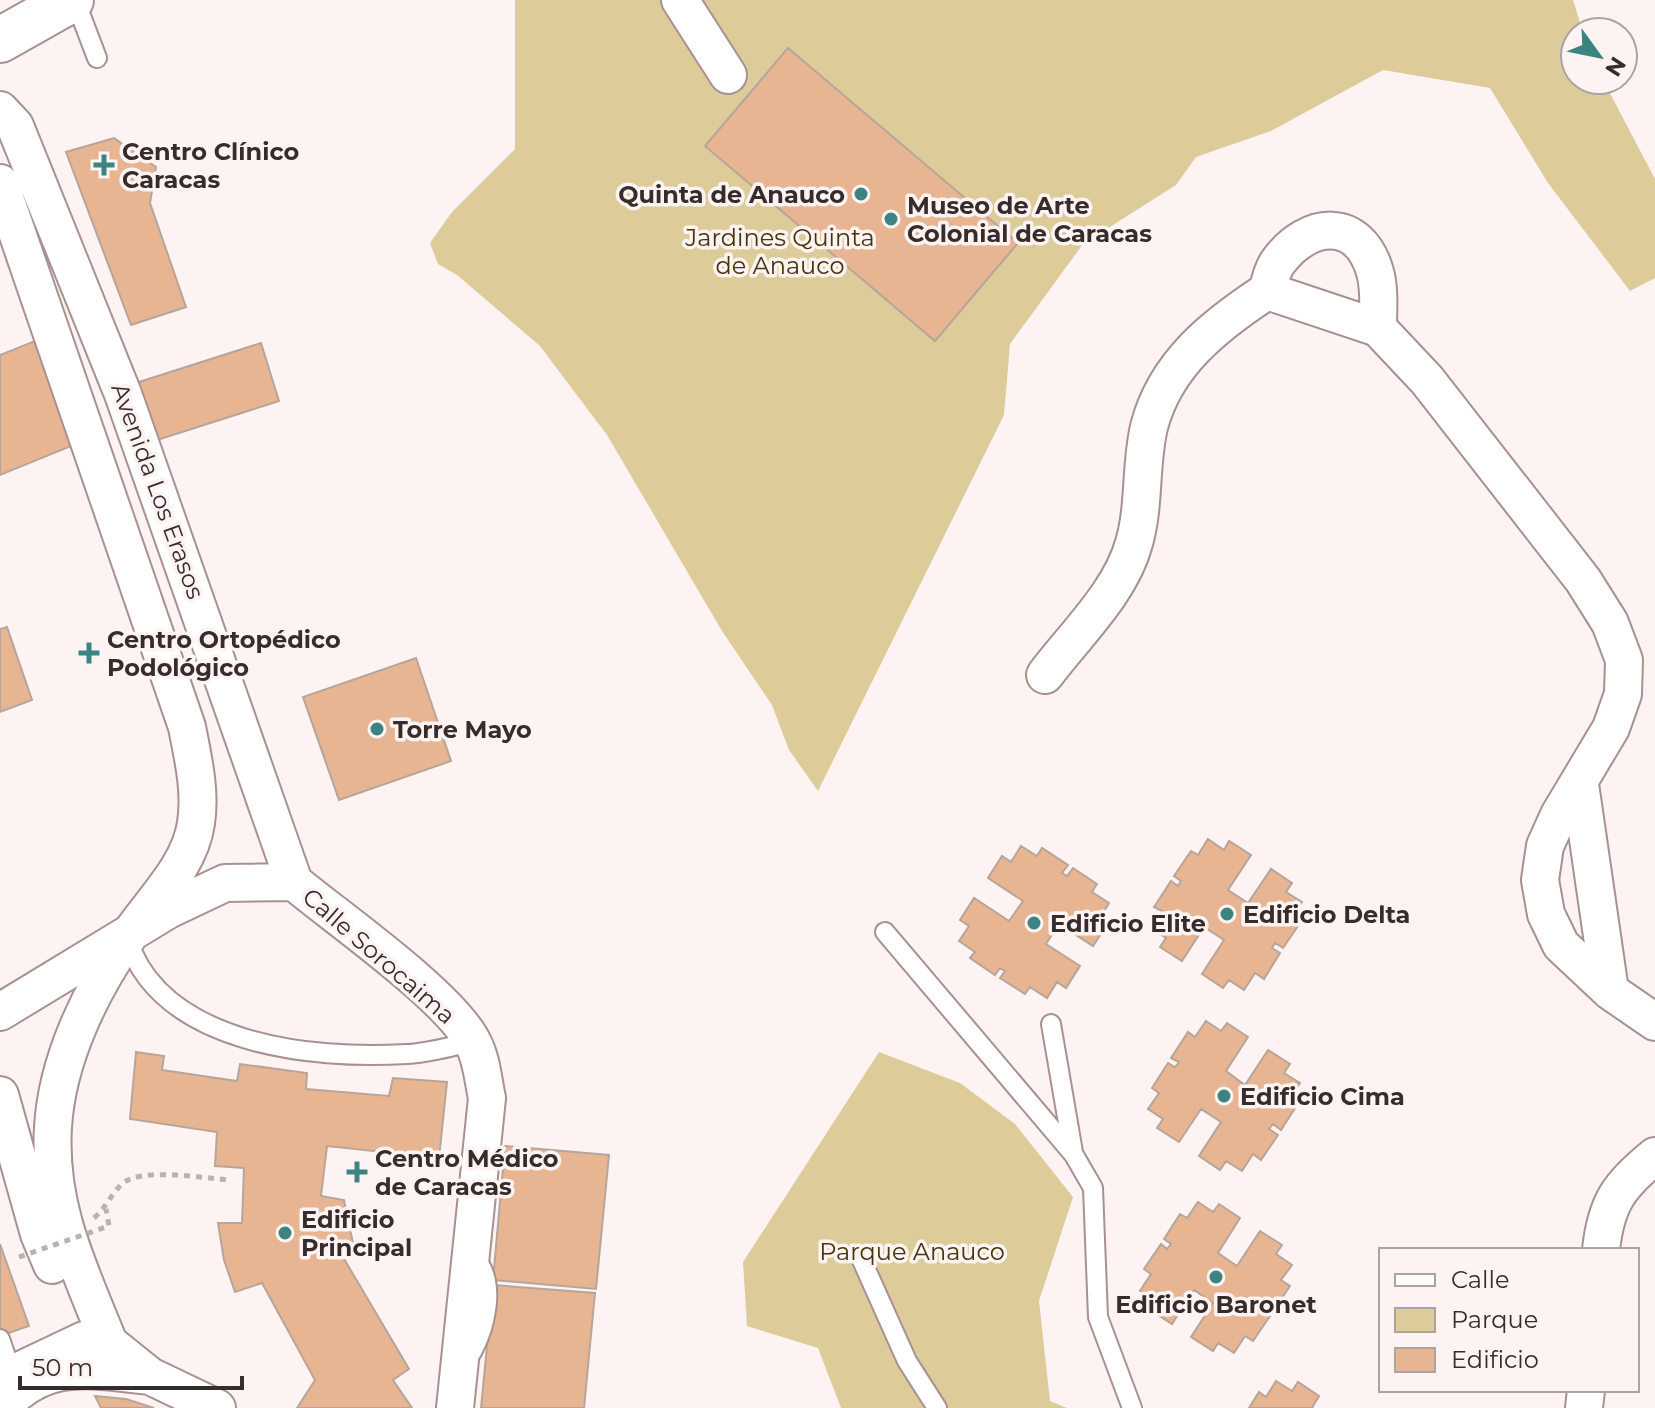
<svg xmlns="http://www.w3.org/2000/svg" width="1655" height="1408" font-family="Montserrat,sans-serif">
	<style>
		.green { fill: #decb9a }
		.building { fill: #e8b593; stroke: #b7a599; stroke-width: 2 }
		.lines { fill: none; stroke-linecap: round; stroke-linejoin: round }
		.lane-casing { stroke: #a89190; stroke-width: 22 }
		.street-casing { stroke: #a89190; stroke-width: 40 }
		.secondary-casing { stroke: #a89190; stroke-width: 48 }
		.path { stroke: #bbb1b1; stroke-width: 5; stroke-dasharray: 6 6; stroke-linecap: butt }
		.lane { stroke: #fff; stroke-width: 18 }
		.street { stroke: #fff; stroke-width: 36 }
		.secondary { stroke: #fff; stroke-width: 44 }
		.path-bridge { stroke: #bbb1b1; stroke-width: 5; stroke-dasharray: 6 6; stroke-linecap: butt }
		.poi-dot { fill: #3c8481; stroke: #fdf3f3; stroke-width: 3 }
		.labels { text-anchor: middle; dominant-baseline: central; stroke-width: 7; stroke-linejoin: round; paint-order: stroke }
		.poi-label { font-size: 24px; font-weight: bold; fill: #352c2b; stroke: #fdf3f3; text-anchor: start }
		.park-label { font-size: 24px; fill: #453609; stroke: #fdf3f3 }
		.street-label { font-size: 24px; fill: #352c2b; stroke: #fdf3f3 }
	</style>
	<rect width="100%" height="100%" fill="#fdf3f3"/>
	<path class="green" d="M515,0H1573L1583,32H1575V80H1603L1655,179V278L1630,291L1548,183L1490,88L1383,70L1271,131L1196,157L1176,185L1083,244L1010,344L1004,415L818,791L789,750L772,705L722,631L607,435L540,346L457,275L438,264L430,243L452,212L515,149Z
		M879,1052L960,1083L1015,1124L1073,1197L1039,1301L1050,1401L1067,1408H841L818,1348L747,1326L743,1262Z"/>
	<path class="building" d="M788,48L1018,243L935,341L705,146Z
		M114,138L156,167L150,203L186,307L131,325L66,152Z
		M40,339L81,442L0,475V355Z
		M261,343L279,401L154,441L136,383Z
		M7,627L32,700L0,712V629Z
		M416,658L451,761L339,800L303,697Z
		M1208,839L1224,850L1229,841L1251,855L1228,890L1248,903L1271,869L1292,883L1286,892L1302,902L1292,918L1300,923L1283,948L1275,943L1272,948L1280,953L1264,979L1255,973L1244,990L1229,980L1223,988L1202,974L1224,940L1204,927L1182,961L1160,947L1166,938L1151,928L1162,911L1154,907L1171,881L1178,886L1181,881L1174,876L1191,851L1198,855Z
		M1021,846L1037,856L1042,848L1068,865L1062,873L1067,876L1073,868L1097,884L1092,892L1109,903L1099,919L1107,925L1093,946L1059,924L1046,944L1080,966L1066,988L1057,982L1047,998L1030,987L1025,994L1000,978L1005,971L1000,968L995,975L970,958L975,952L959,941L969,926L960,920L974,898L1009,921L1023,901L988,878L1002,856L1011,862Z
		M1206,1021L1221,1031L1227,1023L1248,1037L1226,1071L1245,1085L1268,1050L1290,1064L1284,1073L1300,1083L1289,1099L1297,1105L1281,1130L1273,1124L1269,1129L1278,1135L1261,1160L1253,1154L1242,1171L1226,1161L1220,1170L1199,1156L1221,1122L1201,1109L1179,1142L1157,1128L1163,1119L1148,1109L1159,1093L1152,1088L1168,1063L1175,1067L1179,1062L1171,1058L1188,1032L1195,1037Z
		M136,1052L164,1056L162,1070L237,1081L240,1064L307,1073L306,1089L389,1096L393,1078L447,1082L439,1158L327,1146L321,1196L344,1200L353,1243L340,1252L409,1369L393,1380L412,1408H297L315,1380L262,1283L235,1292L224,1260L218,1223H242L244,1168L215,1166L217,1132L130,1119Z
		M505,1146L609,1155L596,1289L493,1280Z
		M1198,1202L1213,1212L1219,1204L1240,1218L1218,1253L1237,1266L1260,1231L1282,1245L1276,1254L1292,1265L1281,1280L1290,1286L1273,1311L1265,1306L1261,1310L1270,1316L1253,1341L1245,1336L1234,1353L1218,1343L1213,1351L1191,1337L1213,1303L1194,1290L1172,1324L1150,1310L1155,1301L1140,1291L1151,1274L1144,1269L1161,1244L1167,1249L1171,1244L1164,1239L1180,1214L1187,1218Z
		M0,1244L29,1326L0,1336Z
		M493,1285L595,1293L584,1408H481Z
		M1276,1381L1292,1391L1298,1382L1319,1396L1312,1408H1249L1259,1392L1266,1397Z
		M95,1396L126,1399L154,1408H101Z"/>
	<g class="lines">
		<g class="lane-casing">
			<path id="lane" d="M75,0L97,58
				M885,932L1074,1155L1093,1188L1098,1317L1132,1408
				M127,938C160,1044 311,1060 407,1054C429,1053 451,1046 473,1042
				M1051,1024L1073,1152
				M860,1256L907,1361L937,1408
				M0,1339L12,1374
				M472,1352C486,1326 496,1284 476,1259"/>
		</g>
		<g class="street-casing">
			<path id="street" d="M680,0L728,75
				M0,110L15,126L123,394L294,882
				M0,183L187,727C193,758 201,791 196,823C190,867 151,902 128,937C90,992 57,1060 53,1127C48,1208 80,1270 109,1343
				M1267,291C1270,282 1272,270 1278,262C1308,221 1359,216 1375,272C1380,289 1378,310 1378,328
				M1045,675C1075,635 1121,592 1134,543C1145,505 1140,465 1149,427C1165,364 1215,325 1267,291L1378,328L1427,380L1583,580L1610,623L1624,660L1623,694L1611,728L1559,815L1545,846L1540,880L1546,914L1561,945L1610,991L1655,1022
				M1580,784L1610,991
				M294,882C337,918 451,997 473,1043C482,1060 483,1080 487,1098L455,1408
				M0,1012L168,910L225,883L294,882
				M0,1095L39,1234L52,1265
				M1601,1250C1606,1203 1619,1185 1655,1156
				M0,1380L84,1340L109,1343L150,1376L217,1408
				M1,1408C46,1358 90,1370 150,1376
				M1584,1408L1586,1390"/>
		</g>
		<g class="secondary-casing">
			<path id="secondary" d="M0,40L71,0"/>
		</g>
		<path class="path" d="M94,1218C106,1208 111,1194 122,1184C140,1167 204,1178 229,1180"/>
		<use href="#lane" class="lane"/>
		<use href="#street" class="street"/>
		<use href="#secondary" class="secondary"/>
		<path class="path-bridge" d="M19,1257L109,1226L106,1209"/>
	</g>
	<g class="poi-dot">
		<path d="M100 153h8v8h8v8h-8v8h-8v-8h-8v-8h8z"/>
		<circle cx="861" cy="194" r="8"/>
		<circle cx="891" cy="219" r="8"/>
		<path d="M85 641h8v8h8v8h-8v8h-8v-8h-8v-8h8z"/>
		<circle cx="377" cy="729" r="8"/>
		<circle cx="1227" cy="914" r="8"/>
		<circle cx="1034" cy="923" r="8"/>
		<circle cx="1224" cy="1096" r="8"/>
		<path d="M353 1160h8v8h8v8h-8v8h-8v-8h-8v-8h8z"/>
		<circle cx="285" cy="1233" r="8"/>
		<circle cx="1216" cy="1277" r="8"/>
	</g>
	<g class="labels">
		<g class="poi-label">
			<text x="122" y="151">Centro Clínico<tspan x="122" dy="28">Caracas</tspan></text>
			<text x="845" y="194" text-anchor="end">Quinta de Anauco</text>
			<text x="907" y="205">Museo de Arte<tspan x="907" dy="28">Colonial de Caracas</tspan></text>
			<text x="107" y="639">Centro Ortopédico<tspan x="107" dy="28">Podológico</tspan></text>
			<text x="393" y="729">Torre Mayo</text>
			<text x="1243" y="914">Edificio Delta</text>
			<text x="1050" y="923">Edificio Elite</text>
			<text x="1240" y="1096">Edificio Cima</text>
			<text x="375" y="1158">Centro Médico<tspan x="375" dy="28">de Caracas</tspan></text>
			<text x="301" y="1219">Edificio<tspan x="301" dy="28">Principal</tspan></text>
			<text x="1216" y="1304" text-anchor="middle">Edificio Baronet</text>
		</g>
		<g class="park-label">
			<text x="780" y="237">Jardines Quinta<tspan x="780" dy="28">de Anauco</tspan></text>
			<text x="912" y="1251">Parque Anauco</text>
		</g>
		<g class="street-label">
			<text transform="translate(158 491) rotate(70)">Avenida Los Erasos</text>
			<text transform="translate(379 956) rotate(41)">Calle Sorocaima</text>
		</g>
	</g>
	<rect x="1379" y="1248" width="260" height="144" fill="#fdf3f3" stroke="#ada3a3" stroke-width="2"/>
	<rect x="1395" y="1274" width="40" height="12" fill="#ffffff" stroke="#ada3a3" stroke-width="2"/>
	<text x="1451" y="1288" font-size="24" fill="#352c2b">Calle</text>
	<rect x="1395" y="1308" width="40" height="24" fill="#decb9a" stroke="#ada3a3" stroke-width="2"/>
	<text x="1451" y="1328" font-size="24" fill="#352c2b">Parque</text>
	<rect x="1395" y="1348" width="40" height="24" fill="#e8b593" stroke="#ada3a3" stroke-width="2"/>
	<text x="1451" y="1368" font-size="24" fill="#352c2b">Edificio</text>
	<g transform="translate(1599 56) rotate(123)"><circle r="38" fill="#fdf3f3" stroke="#ada3a3" stroke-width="2"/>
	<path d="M0-6L14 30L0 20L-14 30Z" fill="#3c8481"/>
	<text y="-12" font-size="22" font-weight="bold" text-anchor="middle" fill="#352c2b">N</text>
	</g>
	<path d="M20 1376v12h222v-12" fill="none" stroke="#352c2b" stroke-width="4"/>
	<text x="32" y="1376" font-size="24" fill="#352c2b" stroke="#fdf3f3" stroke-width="6" paint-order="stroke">50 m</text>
</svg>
